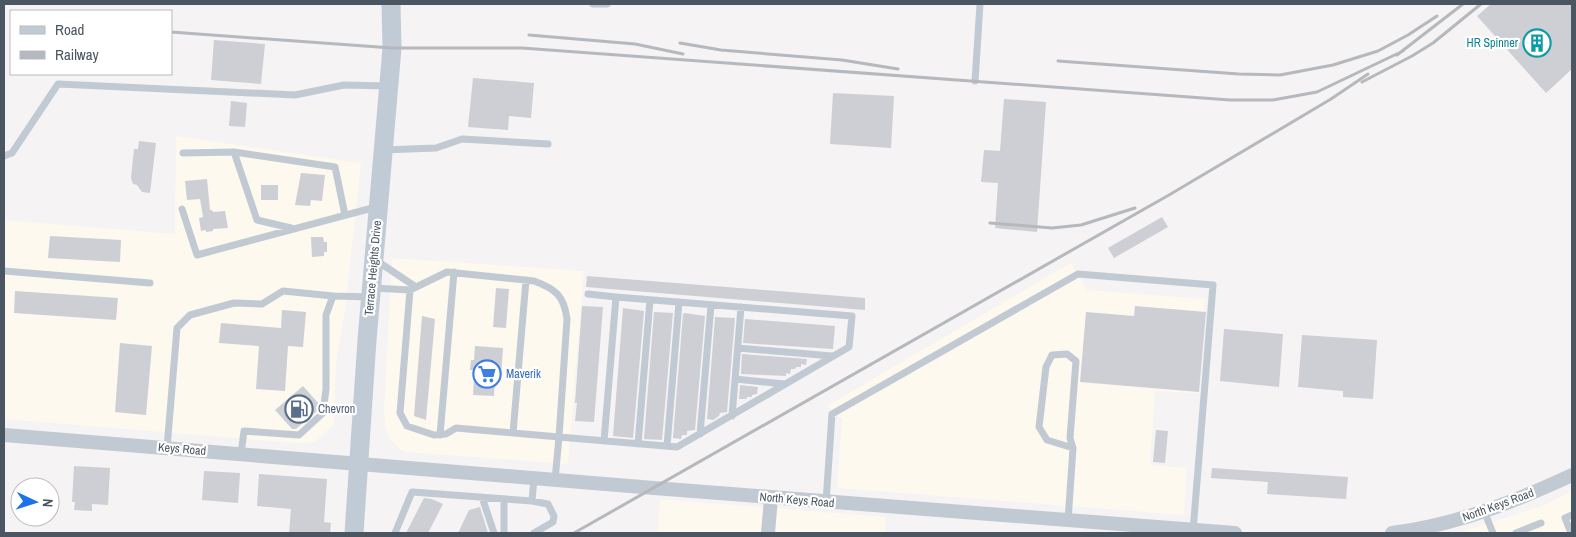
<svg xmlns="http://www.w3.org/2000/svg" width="1576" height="537" font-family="'Archivo Narrow',sans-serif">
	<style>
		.commercial { fill: #fdf9ef }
		.building { fill: #cdcfd5 }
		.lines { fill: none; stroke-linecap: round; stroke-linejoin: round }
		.lane { stroke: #c1cad2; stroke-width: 7 }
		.street { stroke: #c1cad2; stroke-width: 14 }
		.secondary { stroke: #c1cbd6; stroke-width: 19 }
		.rail { stroke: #b5b8bd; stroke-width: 3 }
		.labels { text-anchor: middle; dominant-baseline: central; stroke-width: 4.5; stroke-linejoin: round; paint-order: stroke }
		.culture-label { font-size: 12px; fill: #0d838f; stroke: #fff; text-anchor: end }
		.street-label { font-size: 12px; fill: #4a5661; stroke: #fff }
		.shop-label { font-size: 12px; fill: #366cbe; stroke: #fff; text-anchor: start }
		.service-label { font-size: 12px; fill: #4e5e75; stroke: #fff; text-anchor: start }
	</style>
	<rect width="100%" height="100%" fill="#f5f3f3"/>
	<path class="commercial" d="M176,136L361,163L345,312L336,361L334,424L315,442L297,443L4,419V220L175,234Z
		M392,258L584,271L568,464L406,452L399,449L390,439L385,426L384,408Z
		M1071,263L1087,290L1205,299L1198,393L1155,391L1150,465L1187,468L1184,515L837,488L842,419L827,406Z
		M1572,491V533H1457L1542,506Z
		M660,499L886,517L885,533H658Z"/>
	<path class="building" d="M1491,4H1572V69L1546,93L1477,16Z
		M214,40L265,44L261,84L211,80Z
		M473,78L534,83L531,118L509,116L508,130L468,127Z
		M833,93L894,96L891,148L830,144Z
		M1004,99L1046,102L1037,232L995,228L998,183L981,182L984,150L1000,151Z
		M231,101L247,103L245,127L229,126Z
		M139,141L156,143L150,193L142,192L137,185L133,184L131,178L134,149H138Z
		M301,173L325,175L322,201L311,200L310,206L295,205Z
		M207,179L210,210H212L213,212L225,211L228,228L213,229V231L206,232V230L201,231L199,218L203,217L200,199L187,200L185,181Z
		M261,185H278V200H261Z
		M1162,217L1168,227L1114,258L1108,248Z
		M50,236L121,240L120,262L48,258Z
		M311,237H323L324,242H327V252H324V256L312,257Z
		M587,276L865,298V310L586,287Z
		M496,288L509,289L506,328L493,327Z
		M15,291L118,298L116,320L14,313Z
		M582,306L603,307L594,422L575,421L577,403H575Z
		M1135,306L1206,312L1199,392L1080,382L1086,312L1134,316Z
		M623,308L644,311L633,438L613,436Z
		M282,310L306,312L303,347L288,346L285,391L256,389L259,346L219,343L221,323L281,328Z
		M654,312L673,313L662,440L644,439Z
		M685,313L705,316L695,430L687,431V435H682L681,439L673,438L683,314Z
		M422,316L435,319L426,420L414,416Z
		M715,317L735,318L727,412L720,413L719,416L713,420L707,419Z
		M745,319L835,326L833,349L743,343Z
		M1224,329L1283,334L1279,387L1220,381Z
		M1302,335L1377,340L1373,399L1343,397V391L1298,387Z
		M120,343L152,346L146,415L115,412Z
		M475,346L503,348L501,377H495L494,396L473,395L474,378H473V370H470L471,360H474Z
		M742,354L807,359L806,365L801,364V367H796L795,369H791L790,374L786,373V376L741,374Z
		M740,385L758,387L757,394L752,395V397H747V399H739Z
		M303,386L319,404L318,410L296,429H292L275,410Z
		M1156,430L1168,431L1165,463L1153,462Z
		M74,466L110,468L108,505L92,504V511L74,510L75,502H72Z
		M1212,468L1348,477L1346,499L1267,494L1268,482L1211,478Z
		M204,471L240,473L238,503L202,500Z
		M259,474L327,479L324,522L331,523L330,533H289L291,509L257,506Z
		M424,498L432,499L443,504L428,533H406Z
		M480,507L488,533H458L469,510Z"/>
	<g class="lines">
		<path class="lane" d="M593,4H607
			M975,81L980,4
			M384,150L436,148L462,139L548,144
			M234,152L257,220L291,228
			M183,153L234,152L335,167L345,215
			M4,156L12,153L58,84L295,95L344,85L388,86
			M182,209L197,255L376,207
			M377,261L416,287
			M4,271L150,283
			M447,272L534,281C556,289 564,296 567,319L559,437L456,428L446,434L434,435L407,426L400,413L410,290Z
			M373,288L410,290
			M588,294L616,297
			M738,348L832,356
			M735,379L785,384
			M732,416L741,307
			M513,433L526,280
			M700,434L711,305
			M440,435L454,272
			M638,444L650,300
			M667,446L679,302
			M167,448L177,328L190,315L234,303L262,304L283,291L333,296
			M241,454L244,431L299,435L323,413L326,389V315L333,296L371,297
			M555,480L559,437L677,447L849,347L852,316L616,297L604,441
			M482,497L494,533
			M532,501L534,478
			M826,502L832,414L1078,274L1213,285L1193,531
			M1484,511L1493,533
			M1068,521L1073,448L1070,438L1076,361L1067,354L1052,355L1046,367L1039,427L1047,440L1073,448
			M395,533L412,492L532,501L548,504L554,516L553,522L534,533
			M504,533V499
			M1516,533L1541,523
			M1571,533L1565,518L1572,515"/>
		<path class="street" d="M4,435L654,488L1235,533
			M768,533L771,498
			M1392,533C1456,525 1514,502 1572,475"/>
		<path class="secondary" d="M354,533L367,340L392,48L391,4"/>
		<path class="rail" d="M171,32L392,48H522L1230,100H1273L1317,92L1403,51
			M529,35L635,44L683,54
			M680,43L721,50L842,60L898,69
			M1397,55L1463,4
			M1058,61L1239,74L1280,75L1333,65L1378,51L1408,35L1437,16
			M1362,82L1412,56L1433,43L1481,4
			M990,223L1052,228L1081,225L1135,208
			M574,533L1169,195L1331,99L1368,74"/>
	</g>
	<defs>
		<g id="building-ring" transform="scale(1.4375)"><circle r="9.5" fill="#fff" stroke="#0f9aa8" stroke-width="1.5"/><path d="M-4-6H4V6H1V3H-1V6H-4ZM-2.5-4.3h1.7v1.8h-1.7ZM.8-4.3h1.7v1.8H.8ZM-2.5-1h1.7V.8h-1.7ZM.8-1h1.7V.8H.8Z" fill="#0f9aa8"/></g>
		<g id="supermarket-ring" transform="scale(1.4375)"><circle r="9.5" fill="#fff" stroke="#3f7fe0" stroke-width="1.5"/><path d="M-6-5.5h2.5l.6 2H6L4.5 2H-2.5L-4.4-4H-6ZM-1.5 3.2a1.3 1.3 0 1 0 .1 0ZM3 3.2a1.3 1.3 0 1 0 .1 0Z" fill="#3f7fe0"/></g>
		<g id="fuel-ring" transform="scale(1.4375)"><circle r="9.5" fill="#fff" stroke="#5c6f8a" stroke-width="1.5"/><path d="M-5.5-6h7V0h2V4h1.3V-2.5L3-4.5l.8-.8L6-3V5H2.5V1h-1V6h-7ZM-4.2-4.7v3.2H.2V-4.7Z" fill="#5c6f8a"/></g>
	</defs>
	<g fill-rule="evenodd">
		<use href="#building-ring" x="1537" y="43"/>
		<use href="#supermarket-ring" x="487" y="374"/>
		<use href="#fuel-ring" x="299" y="409"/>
	</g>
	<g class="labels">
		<g class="culture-label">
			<text x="1518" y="43">HR Spinner</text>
		</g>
		<g class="street-label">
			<text transform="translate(373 268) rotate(-85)">Terrace Heights Drive</text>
			<text transform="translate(182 449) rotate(5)">Keys Road</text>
			<text transform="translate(797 500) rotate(5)">North Keys Road</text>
			<text transform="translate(1498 505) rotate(-20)">North Keys Road</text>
		</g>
		<g class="shop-label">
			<text x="506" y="374">Maverik</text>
		</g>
		<g class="service-label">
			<text x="318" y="409">Chevron</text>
		</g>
	</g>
	<rect width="1576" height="537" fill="none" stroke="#4a5661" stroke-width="10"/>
	<rect x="10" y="10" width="162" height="65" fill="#ffffff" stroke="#b7bbc0"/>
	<rect x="20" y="26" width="25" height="8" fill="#c1cbd6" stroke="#b7bbc0"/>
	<text x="55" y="35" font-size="15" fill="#4a5661">Road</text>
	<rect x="20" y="51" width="25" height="8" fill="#b5b8bd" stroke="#b7bbc0"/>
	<text x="55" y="60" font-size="15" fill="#4a5661">Railway</text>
	<g transform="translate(35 502) rotate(94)"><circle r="24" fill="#ffffff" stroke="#b7bbc0"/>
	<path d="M0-4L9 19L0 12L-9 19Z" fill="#1a73e8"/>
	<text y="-8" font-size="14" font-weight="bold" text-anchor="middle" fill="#4a5661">N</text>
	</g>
</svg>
